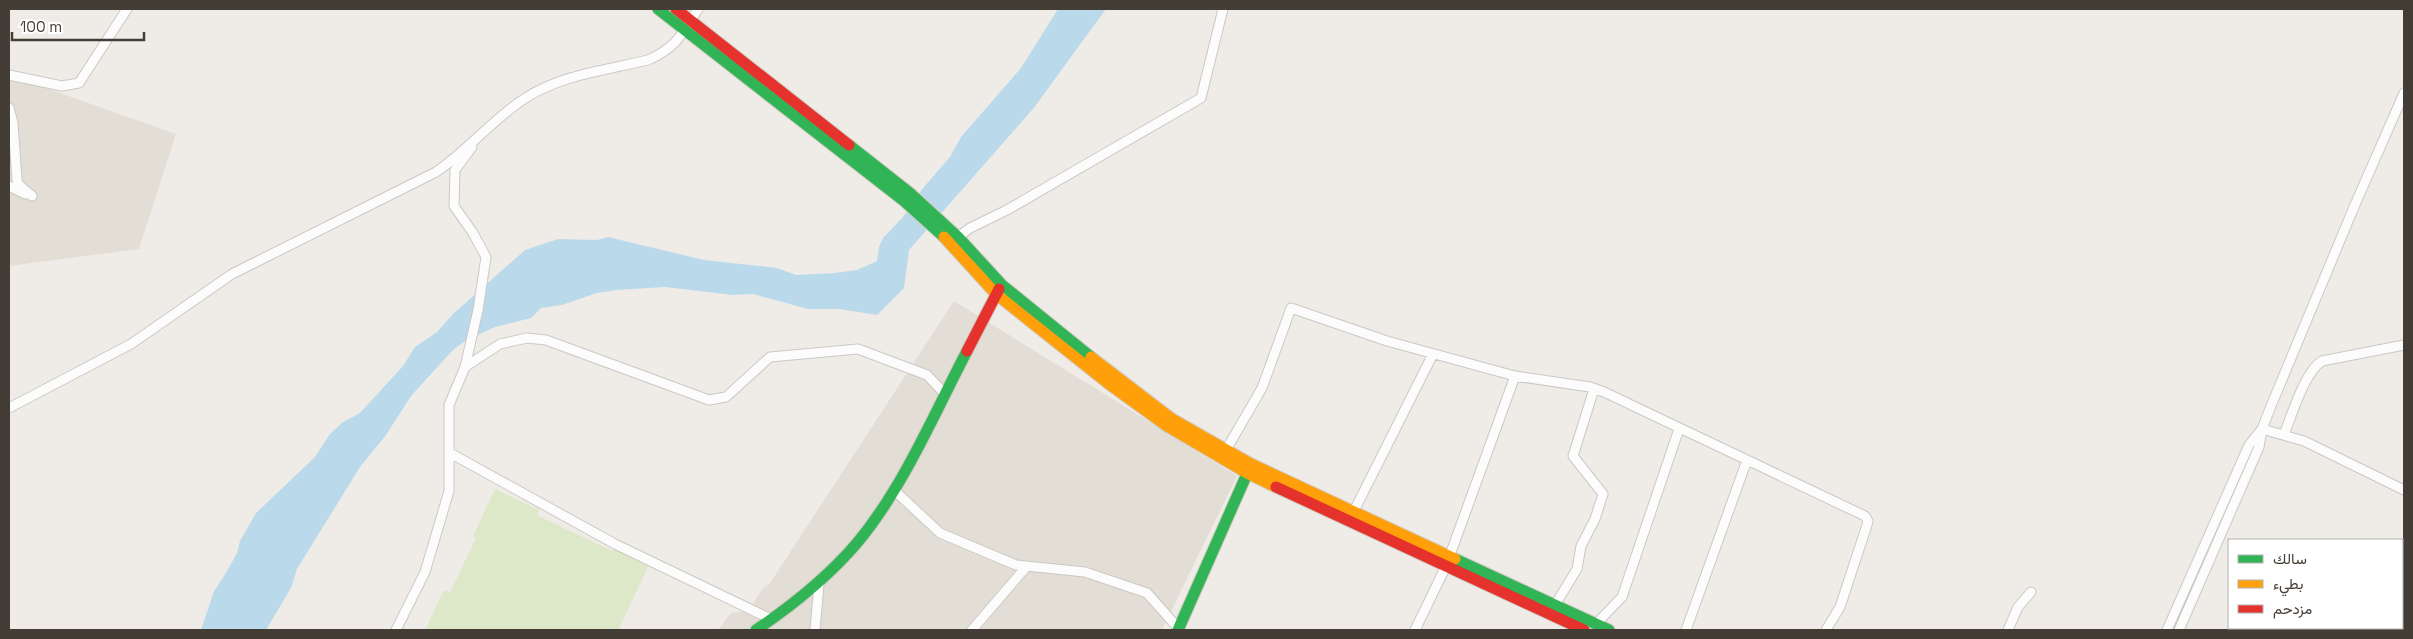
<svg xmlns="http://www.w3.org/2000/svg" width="2413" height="639" font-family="'Space Grotesk',Vazirmatn,sans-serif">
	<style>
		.residential { fill: #e3ded5 }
		.pitch { fill: #dde8c9 }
		.water { fill: #badaec }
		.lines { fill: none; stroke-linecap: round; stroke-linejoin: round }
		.street-casing { stroke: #cbc8c4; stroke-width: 11 }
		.fast-casing { stroke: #cec9bf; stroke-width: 13 }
		.slow-casing { stroke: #cec9bf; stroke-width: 13 }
		.jam-casing { stroke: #cec9bf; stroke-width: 13 }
		.street { stroke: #fdfcfc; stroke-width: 9 }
		.fast { stroke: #30b455; stroke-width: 11 }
		.slow { stroke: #ff9f0a; stroke-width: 11 }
		.jam { stroke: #e5322d; stroke-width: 11 }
	</style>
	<rect width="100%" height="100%" fill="#efece8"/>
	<path class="residential" d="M9,75L176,134L139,249L9,266Z
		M954,301L1237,476L1162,630H718L731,613L748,611L763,588L770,583Z"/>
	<path class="pitch" d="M495,489L539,510L537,515L612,551L614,548L649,565L618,630H425L444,590L450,592L476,538L473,536Z"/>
	<path class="water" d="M1058,9H1106L1033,109L909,250L904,288L877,315L839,309H808L753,294L733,295L665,287L617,290L597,293L562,305L541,308L531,318L495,327L465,341L453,350L411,396L386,435L360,467L297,569L291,588L266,630H201L214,591L226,573L237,553L240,541L256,513L315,457L330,434L343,422L360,413L403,366L415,347L437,332L453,314L525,250L558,239L597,240L608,237L704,260L777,268L796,275L834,273L857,270L877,261L879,247L883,238L903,217L923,188L950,157L961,137L1021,68Z"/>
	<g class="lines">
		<g class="street-casing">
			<path id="street" d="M9,75L62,86L79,83L127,9
				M9,108L13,123L17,180L19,185L32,196
				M9,186L25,194
				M958,237L970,228L1007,210L1201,98L1223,9
				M465,367L478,310L486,257L473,233L454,206L455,170L472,147
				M9,408L131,344L232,274L436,172C467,151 492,120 524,99C560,75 606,70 648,60C676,48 683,33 698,9
				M2262,429L2304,441L2404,490
				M2284,434C2292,415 2305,371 2322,361L2404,345
				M1226,450L1262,388L1291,308L1387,341L1515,376L1590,387L1604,392L1865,516L1868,521L1867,525L1840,607L1826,630
				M450,453L615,544L771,619
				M894,490L940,533L1016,565L1085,572L1147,593L1179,629
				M1353,513L1433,354
				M1555,605L1577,569L1581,546L1595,519L1603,494L1573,456L1594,389
				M1596,624L1622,597L1679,429
				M396,630L425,572L449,491V405L465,367L500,344L527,338L546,340L709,400L726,397L770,357L858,349L927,375L945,394
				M815,630L819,584
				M972,630L1027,566
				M1415,630L1446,566L1515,376
				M1686,630L1747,460
				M2008,630L2018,607L2031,592
				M2167,630L2249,445L2262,429
				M2179,630L2259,447L2262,429L2271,406L2354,207L2404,93"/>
		</g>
		<g class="fast-casing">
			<path id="fast" d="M658,9L904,201L944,237
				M849,145L910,193L958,237L1002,285L1091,357
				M1455,559L1609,630
				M756,630C793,605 828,577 857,543C903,488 934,414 967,351
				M1178,630L1250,467"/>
		</g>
		<g class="slow-casing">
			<path id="slow" d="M944,237L996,294L1109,384L1167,426L1247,473L1276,487
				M1091,357L1172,419L1251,464L1455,559"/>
		</g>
		<g class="jam-casing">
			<path id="jam" d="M676,9L849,145
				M967,351L999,289
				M1276,487L1584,630"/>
		</g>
		<use href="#street" class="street"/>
		<use href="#fast" class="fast"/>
		<use href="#slow" class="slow"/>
		<use href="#jam" class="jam"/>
	</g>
	<rect width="2413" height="639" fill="none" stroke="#443d35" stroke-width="20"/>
	<rect x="2228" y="539" width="175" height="90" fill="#ffffff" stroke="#b4b1ae"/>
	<rect x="2238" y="555" width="25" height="8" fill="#30b455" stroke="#b4b1ae"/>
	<text x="2273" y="564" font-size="15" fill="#443d35">سالك</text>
	<rect x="2238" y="580" width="25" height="8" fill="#ff9f0a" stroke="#b4b1ae"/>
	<text x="2273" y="589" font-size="15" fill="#443d35">بطيء</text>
	<rect x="2238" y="605" width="25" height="8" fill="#e5322d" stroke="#b4b1ae"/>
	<text x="2273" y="614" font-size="15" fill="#443d35">مزدحم</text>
	<path d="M12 32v8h132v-8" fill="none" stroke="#443d35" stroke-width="2.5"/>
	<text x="20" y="32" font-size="15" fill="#443d35" stroke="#ffffff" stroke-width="4" paint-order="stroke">100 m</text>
</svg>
